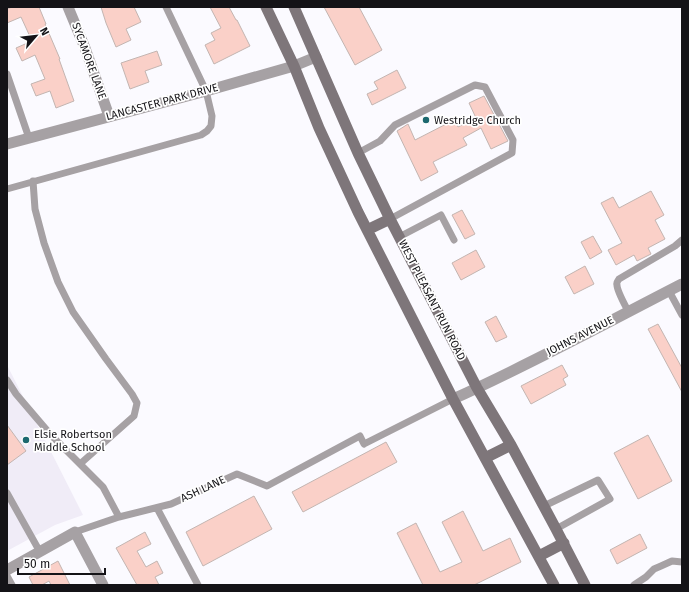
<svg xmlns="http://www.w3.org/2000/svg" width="689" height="592" font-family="'Fira Sans',sans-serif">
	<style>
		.built { fill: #f0ecf7 }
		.building { fill: #fad0c8; stroke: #c3b5b1 }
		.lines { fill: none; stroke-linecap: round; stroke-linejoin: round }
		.service { stroke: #a6a1a4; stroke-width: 7 }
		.minor { stroke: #a6a1a4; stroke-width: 11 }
		.tertiary { stroke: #a6a1a4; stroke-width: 11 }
		.secondary { stroke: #7e767a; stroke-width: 11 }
		.poi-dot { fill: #1c686f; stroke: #fff; stroke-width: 1.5 }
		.labels { text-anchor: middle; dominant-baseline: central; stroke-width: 3.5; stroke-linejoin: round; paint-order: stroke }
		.street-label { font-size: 11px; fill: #141317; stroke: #fff }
		.poi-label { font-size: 11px; fill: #141317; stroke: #fff; text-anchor: start }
	</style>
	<rect width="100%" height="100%" fill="#fbfaff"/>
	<path class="built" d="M7,365L83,515L55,525L7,551Z"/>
	<path class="building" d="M12,7H39L46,24H45L60,59H59L74,101L56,108L50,91L36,96L31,84L45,79L35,55L22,61L16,48L32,41L21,17L7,23V9Z
		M101,7H134L141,22L126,29L131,40L116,47L106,23Z
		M210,7H229L236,20H237L250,46L214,64L205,45L215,40L211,33L221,28Z
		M324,7H359L382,50L355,65Z
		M157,51L162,65L145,71L149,82L130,89L121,63Z
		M397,70L406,88L372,105L367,94L378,89L374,82Z
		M484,96L508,141L491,149L481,128L463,138L467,145L433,162L438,172L421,181L397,131L408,124L415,140L454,120L458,127L476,118L469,103Z
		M651,191L664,215L655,220L665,239L648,248L651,254L637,261L634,255L616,265L608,250L622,243L601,203L613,197L619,208Z
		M462,210L475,234L465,239L452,215Z
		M593,236L602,252L590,259L581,242Z
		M476,250L485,267L461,280L452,263Z
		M585,266L594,284L574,294L565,277Z
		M496,316L507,337L496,342L485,322Z
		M658,324L682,368V392L648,329Z
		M562,365L568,376L563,379L566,385L531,404L521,386Z
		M7,425L26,451L7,465Z
		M648,435L672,481L638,499L614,453Z
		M386,442L397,462L303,512L292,492Z
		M254,496L272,529L203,566L186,532Z
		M463,511L483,551L510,538L521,562L474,585H423L397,533L416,523L440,572L462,562L442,522Z
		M145,532L151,544L137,551L146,567L157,561L163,573L155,577L159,585H137L116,548Z
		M640,534L647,548L617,564L610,550Z
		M58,561L70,585H51L49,581L42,585H33L29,577Z"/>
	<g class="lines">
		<path class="service" d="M7,74L29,138
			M358,153L380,141L395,125L475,85L485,87L513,140L512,153L390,219
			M33,181L35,209L44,243L58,282L73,312L106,359L132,394L137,403L134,416L80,464
			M7,189L201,135L207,131L211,126L212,116L206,91L166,7
			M399,237L441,215L454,240
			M669,291L682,315
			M628,311C625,305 617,291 617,285C616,282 618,281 619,279L675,246L682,240
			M7,380L16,394L51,435L103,487L119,517
			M7,493L40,552
			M544,506L598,480L610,499L556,529
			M157,508L198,585
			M75,532L119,517L171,504L237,474L267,486L360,436L364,444L453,399
			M7,576L12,585
			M634,585L646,577L654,569L661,566L672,561L682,562"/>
		<path class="minor" d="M68,7L85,48L109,116
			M453,399C531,364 606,323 682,284
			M7,570L75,532L103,585"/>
		<path class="tertiary" d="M7,144L206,91L294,66L316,57"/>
		<path class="secondary" d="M266,7L294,66L319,128L358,212L453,399L554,585
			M294,7L358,153L390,219L477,388L511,445L556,529L585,585
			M367,230L390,219
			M485,458L511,445
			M539,556L564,543"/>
	</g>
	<g class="poi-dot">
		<circle cx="426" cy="120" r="4"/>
		<circle cx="26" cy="440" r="4"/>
	</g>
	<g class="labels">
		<g class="street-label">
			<text transform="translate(89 61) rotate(70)">SYCAMORE LANE</text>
			<text transform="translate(162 102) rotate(-15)">LANCASTER PARK DRIVE</text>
			<text transform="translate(432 300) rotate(63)">WEST PLEASANT RUN ROAD</text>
			<text transform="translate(580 336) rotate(-27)">JOHNS AVENUE</text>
			<text transform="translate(203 489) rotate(-25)">ASH LANE</text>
		</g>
		<g class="poi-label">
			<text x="434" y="120">Westridge Church</text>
			<text x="34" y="434">Elsie Robertson<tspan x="34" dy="13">Middle School</tspan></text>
		</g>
	</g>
	<rect width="689" height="592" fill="none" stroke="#141317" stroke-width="16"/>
	<g transform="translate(36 36) rotate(62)" stroke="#ffffff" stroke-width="3" paint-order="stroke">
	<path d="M0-3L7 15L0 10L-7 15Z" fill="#141317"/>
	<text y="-6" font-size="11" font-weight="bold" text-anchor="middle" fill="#141317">N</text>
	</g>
	<path d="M18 568v6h87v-6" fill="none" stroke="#141317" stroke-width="2"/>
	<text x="24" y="568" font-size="12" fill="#141317" stroke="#ffffff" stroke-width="3" paint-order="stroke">50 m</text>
</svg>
